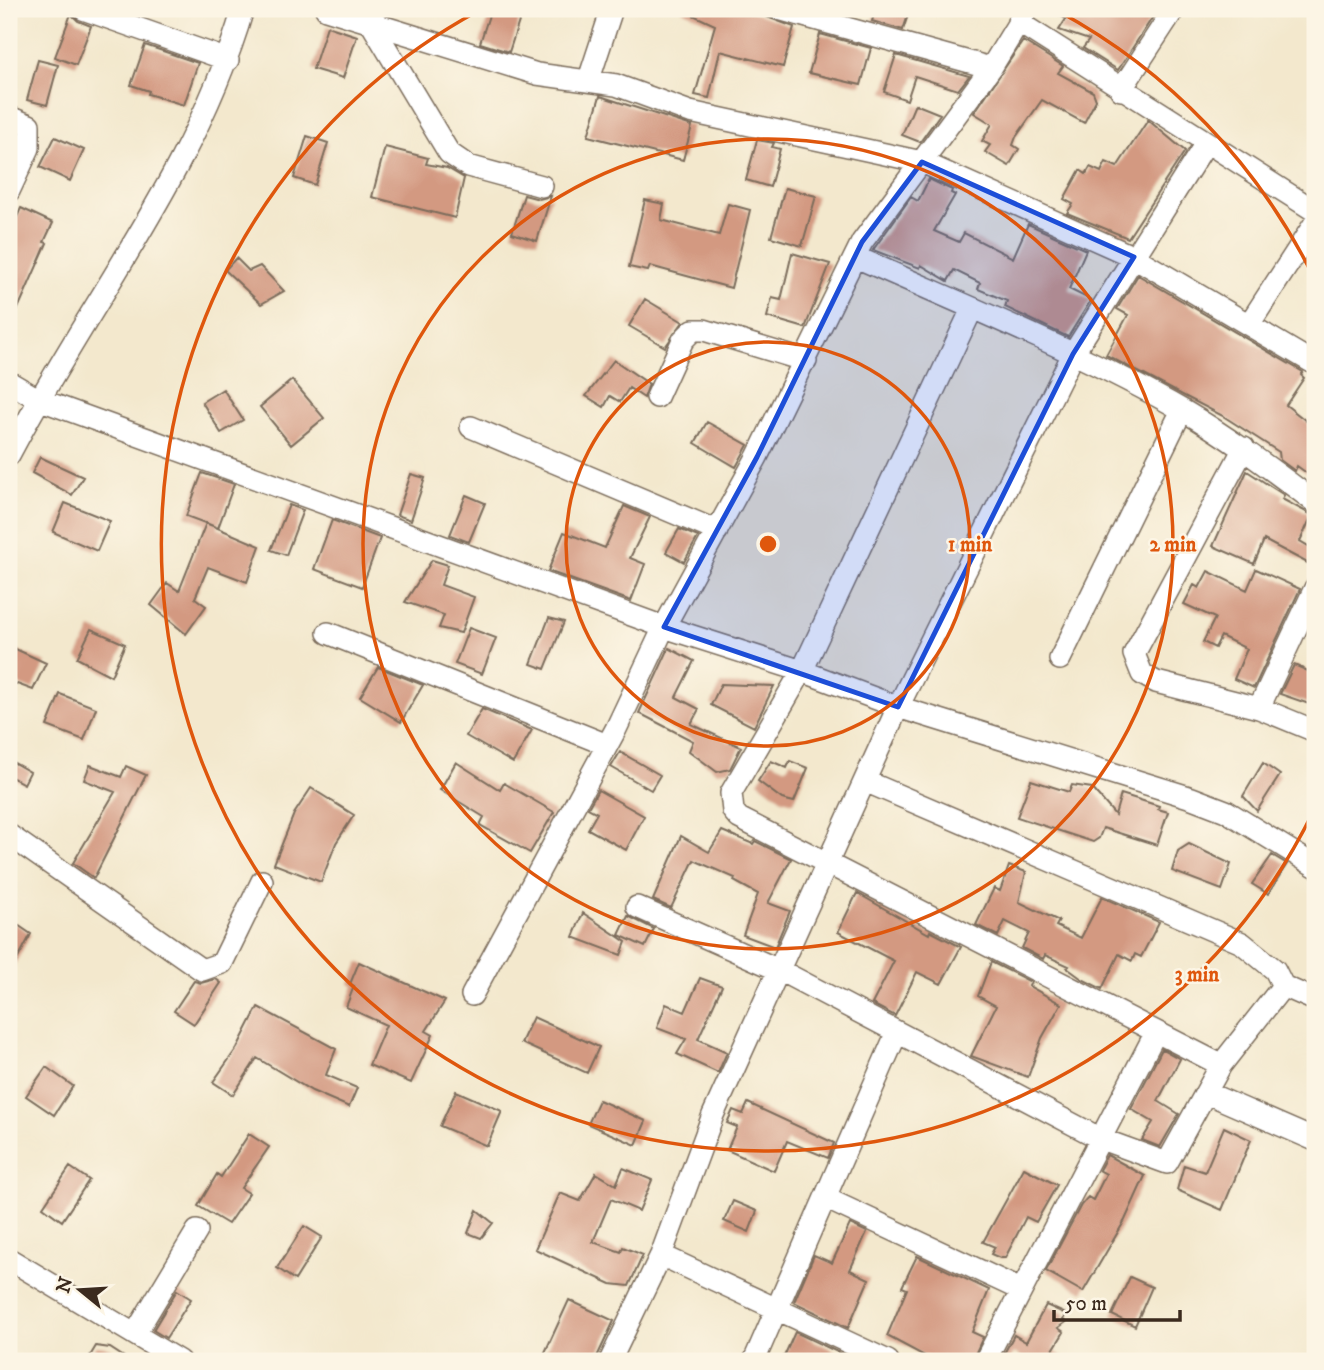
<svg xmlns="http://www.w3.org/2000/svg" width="1324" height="1370" font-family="'IM FELL DW Pica',serif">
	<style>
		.building { fill: #d39981 }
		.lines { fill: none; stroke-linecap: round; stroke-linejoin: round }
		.minor-casing { stroke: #7b6c5b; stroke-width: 24 }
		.minor { stroke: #fff; stroke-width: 21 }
		.marked { fill: #1d4ed8; fill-opacity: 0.2; stroke: #1d4ed8; stroke-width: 5; stroke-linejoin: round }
		.ring { fill: none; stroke: #df570d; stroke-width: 3.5 }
		.centre { fill: #df570d; stroke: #fcf5e5; stroke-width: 3.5 }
		.ring-label { font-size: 21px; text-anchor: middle; font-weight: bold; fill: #df570d; stroke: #fcf5e5; stroke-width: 5; stroke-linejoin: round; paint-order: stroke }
	</style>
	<rect width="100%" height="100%" fill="#fcf5e5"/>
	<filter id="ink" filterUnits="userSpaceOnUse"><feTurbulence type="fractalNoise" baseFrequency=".0143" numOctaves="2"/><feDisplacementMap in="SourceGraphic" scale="14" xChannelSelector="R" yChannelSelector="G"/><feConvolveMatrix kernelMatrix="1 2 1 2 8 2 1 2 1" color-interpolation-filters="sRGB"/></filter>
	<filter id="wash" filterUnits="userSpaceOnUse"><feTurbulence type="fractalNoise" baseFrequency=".00686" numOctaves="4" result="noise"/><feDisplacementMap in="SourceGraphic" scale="28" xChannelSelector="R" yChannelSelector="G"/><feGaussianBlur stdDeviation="1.57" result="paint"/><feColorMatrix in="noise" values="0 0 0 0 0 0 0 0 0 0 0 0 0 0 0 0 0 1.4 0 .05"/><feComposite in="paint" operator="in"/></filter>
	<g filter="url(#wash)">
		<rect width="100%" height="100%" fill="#f3e8cd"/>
		<g id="blocks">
			<path class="building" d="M491,9H523L509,52L480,43Z
				M680,9H745L794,27L783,67L720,51L709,98L695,95L715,25Z
				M876,9H910L903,30L872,21Z
				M1049,9H1158L1118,70L1083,48L1089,40L1059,30L1066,19Z
				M71,14L78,21L91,26L76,65L55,57Z
				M327,26L357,36L343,78L313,69Z
				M820,34L871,48L861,85L809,73Z
				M1023,41L1063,66L1058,73L1093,92L1096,100L1084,123L1042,100L1016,137L1013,145L1019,149L1009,166L985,152L990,145L982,141L992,124L974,113Z
				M145,45L198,63L184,105L148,94L149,91L131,85Z
				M896,55L969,76L958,90L915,76L907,100L884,92Z
				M38,60L58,65L47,105L27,100Z
				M600,96L692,126L683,160L588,136Z
				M915,104L940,114L920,142L902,135Z
				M1148,120L1185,151L1128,238L1067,213L1073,204L1064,199L1080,170L1086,174L1090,167L1101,172L1106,162L1117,167Z
				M307,136L328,143L315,185L294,178Z
				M55,137L84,150L70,181L40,167Z
				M757,140L774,143L772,147L780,149L770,187L746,180Z
				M385,147L428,158L426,164L447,168L464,178L455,218L372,197Z
				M929,179L952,190L951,193L955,195L934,231L959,242L964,233L1013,258L1028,224L1086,250L1069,289L1091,300L1068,337L1005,307L1007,301L978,289L980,283L954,270L948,281L921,265L920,268L873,250L911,197L918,201Z
				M785,188L816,196L802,246L771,237Z
				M524,195L539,199L551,196L537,241L512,233Z
				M645,200L664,204L661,220L719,235L728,204L750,210L731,288L650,266L648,271L629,267Z
				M21,208L53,223L44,242L47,243L9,329V224L13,226Z
				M792,253L830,264L805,328L767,317L772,298L781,300Z
				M236,258L249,271L260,266L284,291L261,304L225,270Z
				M1138,275L1303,372L1301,375L1304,378L1286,405L1315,428V479L1297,466L1295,471L1280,460L1279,452L1223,416L1106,355L1128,315L1117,309Z
				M645,299L683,322L665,347L629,326Z
				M614,360L649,384L644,398L629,388L620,402L610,396L604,407L586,396Z
				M292,380L324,418L291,445L260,407Z
				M223,389L243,420L221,433L202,402Z
				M707,422L748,445L736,467L695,443Z
				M40,457L83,477L72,495L32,473Z
				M1247,471L1284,495L1282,499L1312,515L1300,541L1315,550V567L1264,540L1254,564L1213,546Z
				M202,473L234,484L218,528L186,516Z
				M411,474L425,478L411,520L397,515Z
				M466,495L485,503L469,542L450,535Z
				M65,503L110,521L97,551L53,532Z
				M289,505L303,510L286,555L271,550Z
				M624,506L650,517L630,558L645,564L631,601L548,571L564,532L605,548Z
				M332,520L380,538L362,587L314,569Z
				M206,523L260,546L247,582L208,567L195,598L206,606L186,634L151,605L167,583L179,591Z
				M679,529L698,537L684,562L666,552Z
				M432,560L448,565L441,585L474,597L461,633L439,628L444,615L405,602Z
				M1256,569L1300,589L1254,688L1234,679L1247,649L1221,636L1215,648L1203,642L1215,618L1184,604L1194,585L1199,588L1208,571L1247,590Z
				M549,618L564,622L545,669L531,664Z
				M469,628L496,638L482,674L455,664Z
				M91,629L125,644L111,676L77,658Z
				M9,646L46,663L33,690L9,681Z
				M669,648L694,661L676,697L699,709L691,724L741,747L730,769L717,772L689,751L693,741L639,713Z
				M1294,665L1315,674V686L1309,704L1280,694Z
				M378,667L423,685L401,722L360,697Z
				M721,684L774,686L754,727L711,705Z
				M60,694L96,708L84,740L47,726Z
				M482,709L532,730L513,763L466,736Z
				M620,752L660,775L651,790L611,767Z
				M9,760L30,772L24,784L9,776Z
				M771,761L787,768L790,761L808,768L794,802L782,799L758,781Z
				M456,762L500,790L504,783L554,812L530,853L480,825L484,817L440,790Z
				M1263,763L1280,775L1257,811L1243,796Z
				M90,765L121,777L126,766L146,775L94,878L73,863L115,792L84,780Z
				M1031,780L1069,792L1072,785L1092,788L1115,815L1121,794L1159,806L1158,809L1168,812L1157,845L1103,828L1099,838L1093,842L1017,817Z
				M311,788L354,815L336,843L321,882L274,864L294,814Z
				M598,790L644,816L626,850L588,829L597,813L588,808Z
				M722,831L753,844L755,841L791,859L768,903L790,911L775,947L743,935L758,894L734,881L735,878L694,860L671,908L653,900L681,836L709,852Z
				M1189,844L1231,864L1222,890L1172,871L1178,851Z
				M1272,855L1287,864L1268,894L1252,884Z
				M1009,866L1026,872L1019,902L1059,921L1056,926L1081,938L1102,897L1159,922L1141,957L1135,954L1132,961L1119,954L1102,989L1082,979L1067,968L1069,966L1045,955L1043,959L1022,948L1029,933L1005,921L998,936L976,925L994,888L1000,891Z
				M857,893L929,934L930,931L961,947L941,984L917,972L895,1016L872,1004L894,961L838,932Z
				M583,913L626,942L621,955L573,937Z
				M628,916L654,929L645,947L619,935Z
				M9,919L31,934L9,975Z
				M359,962L445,1001L426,1031L433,1035L411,1083L369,1065L386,1025L346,1007L354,986L350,984Z
				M991,962L1031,982L1029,986L1061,1004L1042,1038L1028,1077L971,1056L996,1006L978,996Z
				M700,978L722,986L698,1039L727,1052L718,1073L677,1054L686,1039L657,1028L666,1004L685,1012Z
				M216,979L221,983L194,1024L174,1011L194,981L201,983Z
				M258,1007L336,1049L326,1075L357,1088L349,1107L312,1091L257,1058L233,1095L213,1082L237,1048Z
				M533,1017L599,1047L587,1073L521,1043Z
				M1162,1049L1180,1059L1158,1101L1179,1114L1160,1147L1142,1140L1153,1122L1131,1109Z
				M46,1067L73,1086L54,1115L26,1096Z
				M456,1091L502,1111L487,1146L440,1126Z
				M599,1100L646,1121L636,1145L588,1124Z
				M748,1103L834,1143L828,1158L787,1141L774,1171L727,1150L737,1127L727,1123L733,1110L743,1114Z
				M1224,1127L1251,1140L1222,1210L1177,1190L1184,1165L1205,1172Z
				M249,1134L269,1147L241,1188L249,1193L228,1224L198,1206L217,1174L221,1177Z
				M1107,1155L1145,1176L1125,1220L1083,1292L1046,1271L1081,1205L1088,1197L1093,1200L1106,1174L1099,1170Z
				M70,1167L89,1180L62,1221L43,1207Z
				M623,1168L652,1180L639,1211L611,1199L593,1242L621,1252L623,1247L643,1255L629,1286L611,1284L535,1249L560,1193L580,1201L596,1173L616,1185Z
				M1024,1168L1057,1185L1036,1222L1026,1217L1005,1258H1000L991,1254L995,1247L983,1242Z
				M733,1201L757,1211L749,1232L724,1221Z
				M477,1210L493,1223L481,1238L468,1233Z
				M850,1224L867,1232L850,1270L869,1279L848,1328L794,1302L814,1255L832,1263Z
				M304,1226L322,1237L295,1280L277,1268Z
				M917,1256L989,1290L972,1332L983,1337L972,1361H934L887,1336L907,1289L902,1287Z
				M1130,1277L1152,1287L1135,1326L1112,1315Z
				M177,1290L191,1299L166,1338L153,1330Z
				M569,1300L614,1321L595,1361H541Z
				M1046,1305L1066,1314L1063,1320L1066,1322L1058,1328L1064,1332L1053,1350L1069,1361H1028L1014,1353L1009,1361H1000L1014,1335L1026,1342Z
				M795,1332L846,1356L844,1361H782Z
				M96,1346L110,1348L130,1361H87Z"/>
		</g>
	</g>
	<g filter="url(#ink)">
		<use href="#blocks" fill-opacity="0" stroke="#7b6c5b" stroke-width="2"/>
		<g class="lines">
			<g class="minor-casing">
				<path id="minor" d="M83,9L228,60
					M326,9L537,74L616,85L690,112L922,162L1134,257L1315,364
					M778,9L991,68
					M373,17L371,23L449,153L468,166L542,186
					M1018,22L1315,211
					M589,79L612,9
					M1121,90L1174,9
					M9,117L29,125V148L9,191
					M856,257C966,306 1079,351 1184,411C1230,438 1272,470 1315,502
					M972,309L802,671L731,793L733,811L739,818L1221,1065
					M1250,323L1315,223
					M9,382L38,399L664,627L802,671L898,707L1192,798L1226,811L1315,866
					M657,397L683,340L693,330H704L806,361
					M471,427L717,531
					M1244,448L1134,654L1142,674L1156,682L1259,708L1315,731
					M9,455C86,307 196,171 243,9
					M328,633L607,745
					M1060,659L1182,410
					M1259,708L1315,588
					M9,835L202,970L222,963L262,881
					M637,907L781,971L1101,1139L1167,1163L1221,1065L1283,986L1275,970L1242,943L865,781
					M1283,986L1315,1000
					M472,995L616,729L664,627L757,457L862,242L991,68L1027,9
					M1207,1093L1315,1140
					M825,1198L1021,1290
					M661,1255L888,1361
					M9,1259L179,1361
					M135,1334L197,1231
					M610,1361L661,1255L713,1115L898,707L1073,354L1206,143
					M754,1361L897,1032
					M985,1361L1156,1032"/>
			</g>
			<use href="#minor" class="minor"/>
		</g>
	</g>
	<path class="marked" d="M922,162L1134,257L1073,354L898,707L664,627L757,457L862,242Z"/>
	<g class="ring">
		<circle cx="768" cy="544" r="202"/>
		<circle cx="768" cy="544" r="405"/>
		<path d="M1314 810A607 607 0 1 1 478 11M1058 11A607 607 0 0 1 1314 278"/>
	</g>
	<circle cx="768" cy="544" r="10" class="centre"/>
	<g class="ring-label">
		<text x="970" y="551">1 min</text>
		<text x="1173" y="551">2 min</text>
		<text x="1197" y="981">3 min</text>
	</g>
	<rect width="1324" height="1370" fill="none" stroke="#fcf5e5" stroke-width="35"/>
	<g transform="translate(80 1290) rotate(288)" stroke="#fcf5e5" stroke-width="5" paint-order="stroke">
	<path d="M0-5L12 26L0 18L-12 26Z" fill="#3b2a1e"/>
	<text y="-10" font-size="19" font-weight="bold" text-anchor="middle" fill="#3b2a1e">N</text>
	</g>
	<path d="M1054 1310v10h126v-10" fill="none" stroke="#3b2a1e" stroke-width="3.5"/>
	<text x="1065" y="1310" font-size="21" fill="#3b2a1e" stroke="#fcf5e5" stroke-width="5" paint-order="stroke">50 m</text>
</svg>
